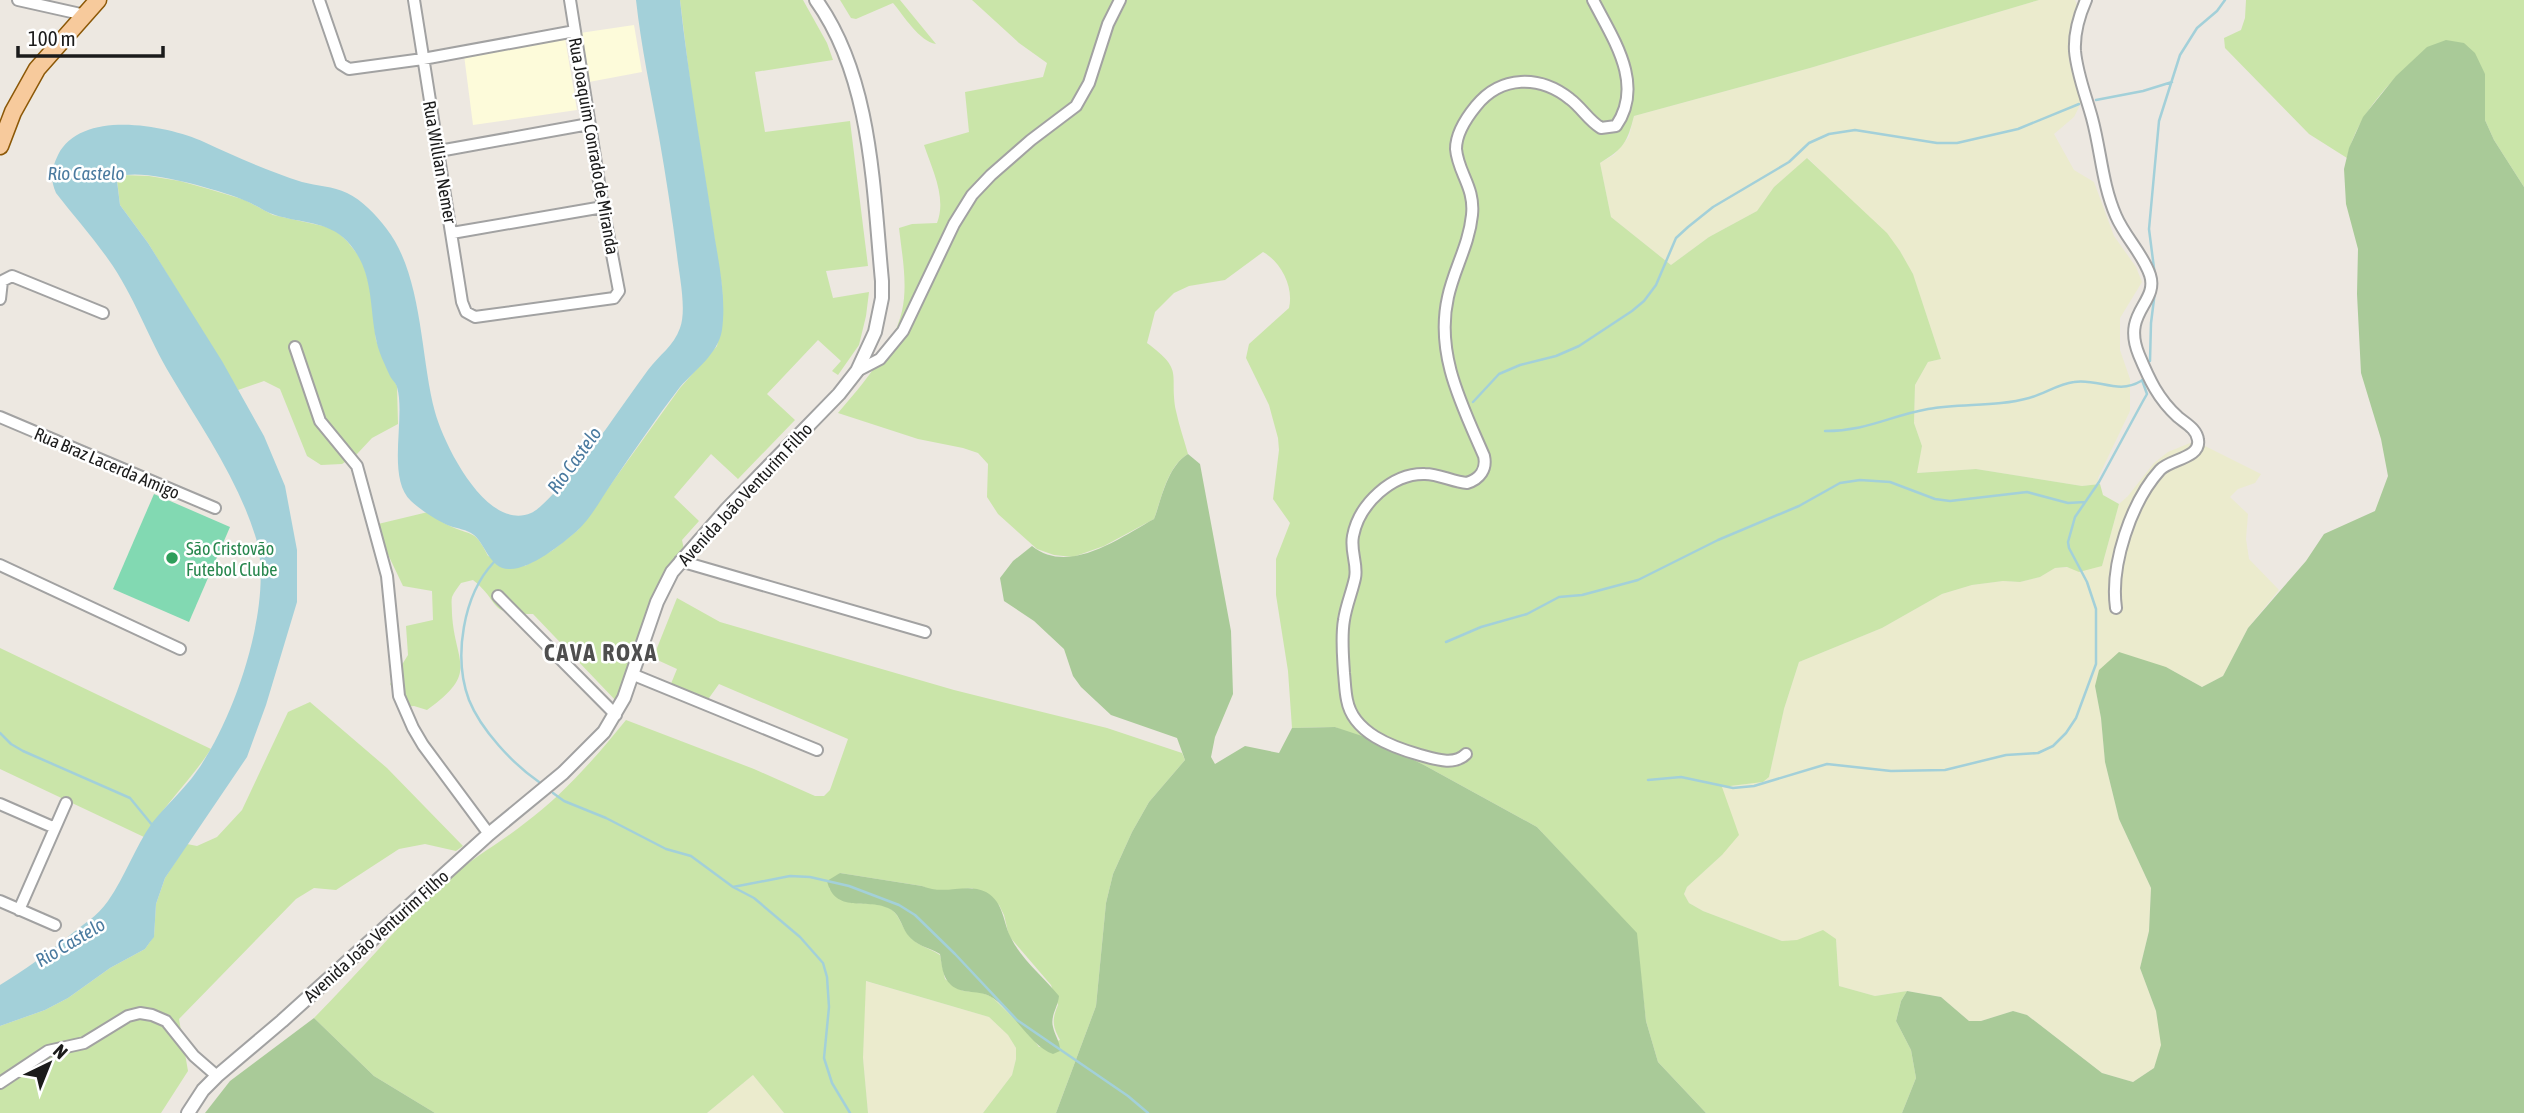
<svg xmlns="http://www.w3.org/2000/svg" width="2524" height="1113" font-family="'Asap Condensed',sans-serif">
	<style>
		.education { fill: #fdfbda }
		.farmland { fill: #ebebcd }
		.grass { fill: #cae5a9; fill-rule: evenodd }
		.forest { fill: #a9ca98 }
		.pitch { fill: #82d9b2 }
		.water { fill: #a3d0d9 }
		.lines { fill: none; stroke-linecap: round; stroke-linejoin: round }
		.stream { stroke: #a3d0d9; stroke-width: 2.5 }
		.minor-casing { stroke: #a2a2a2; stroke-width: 14 }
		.tertiary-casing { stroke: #a2a2a2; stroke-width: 16 }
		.primary-casing { stroke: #8c5807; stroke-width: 19 }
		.minor { stroke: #fff; stroke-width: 10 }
		.tertiary { stroke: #fff; stroke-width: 12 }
		.primary { stroke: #f7ca9c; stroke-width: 16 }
		.leisure-dot { fill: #2e9e5b; stroke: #fff; stroke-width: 2.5 }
		.labels { text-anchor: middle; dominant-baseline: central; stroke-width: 5; stroke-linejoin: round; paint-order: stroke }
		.street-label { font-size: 18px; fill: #1b1b1b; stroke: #fff }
		.leisure-label { font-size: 18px; fill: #27864d; stroke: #fff; text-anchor: start }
		.water-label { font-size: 19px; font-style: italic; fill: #4a7a9f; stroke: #fff }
		.district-label { font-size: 24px; font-weight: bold; letter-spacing: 2px; fill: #4e4e4e; stroke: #fff }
	</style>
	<rect width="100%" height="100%" fill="#ede8e1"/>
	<path class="education" d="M634,25L642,72L589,82L580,33Z
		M565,38L577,110L473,125L464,55Z"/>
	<path class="farmland" d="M2039,0H2075L2078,7L2069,60L2081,103L2074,117L2054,134L2074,170L2094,182L2114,236L2136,267L2142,282L2120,318V350L2130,379V411L2098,478L2100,484L2082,486L1976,469L1916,473L1922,446L1914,423L1915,385L1928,362L1941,359L1913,275L1900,251L1808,158L1774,187L1757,211L1709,237L1671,265L1611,217L1600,163L1614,155L1629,137L1634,116L1810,68Z
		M2195,441L2261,474L2255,483L2238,489L2230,497L2248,514L2246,539L2249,559L2279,590L2248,628L2223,676L2202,687L2166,667L2095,686L2101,718L2105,762L2119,819L2151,888L2149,931L2140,968L2156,1011L2162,1045L2154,1068L2133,1082L2102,1073L2027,1015L2013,1011L1981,1021H1969L1941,997L1907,991L1875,996L1839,986L1836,939L1782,941L1703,911L1689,903L1684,894L1687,887L1722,855V787L1763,782L1769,777L1784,709L1799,662L1882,628L1942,594L1972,585L2003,581L2020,582L2040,577L2055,568L2102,566L2119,504L2128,496L2154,463L2168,452Z
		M865,981L989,1017L1008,1035L1016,1048V1059L1012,1075L983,1113H868L863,1058Z
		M753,1075L784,1113H707Z"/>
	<path class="grass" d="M680,0H803L827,43L833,60L755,72L765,132L850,121L868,266L826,271L833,298L869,292L866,316L859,345L838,375L832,371L841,361L818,340L767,394L795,420L738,479L711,454L674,497L699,521L682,540L685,554L618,703L533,614C486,615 502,603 473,580L461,583C458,587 454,592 452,597C451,602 452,608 452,614C455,664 480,672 427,710L414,706L403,707L390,684L408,655L406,626L433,620L432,591L403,586L383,544L378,524L428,512C434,516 441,522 448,525C471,537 474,527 488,556L525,566L553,550L578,530L680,388L717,346L723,315L722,287L691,90Z
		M840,0H900L936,44C919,41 904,16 893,3L856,19L851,18Z
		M972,0H2039L1810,68L1634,116C1627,143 1624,148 1600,163L1611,217L1671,265L1709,237L1757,211L1774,187L1807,158L1887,233L1900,251L1913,274L1941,359L1928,362L1915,385L1914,423L1922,446L1917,473L1976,469L2082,486L2100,484L2103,495L2119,504L2102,566L2079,572L2067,567L2055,568L2040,577L2020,582L2003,581L1972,585L1942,594L1882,628L1799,662L1784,709L1769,777L1763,782L1722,787L1739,835L1722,855L1687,887L1684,894L1689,903L1703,911L1782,941L1797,940L1823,930L1836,939L1839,986L1875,996L1907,991L1901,1001L1896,1021L1911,1050L1916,1078L1902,1113H1706L1658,1062L1646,1021L1636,933L1537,827L1424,765L1335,727L1292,728L1288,671L1276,595V559L1290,523L1273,499L1279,450L1278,438L1269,405L1246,358L1249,344L1289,308C1294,287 1281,262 1263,252L1225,280L1189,286L1174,293L1155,312L1147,343C1185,371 1169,373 1176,411C1179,425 1184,440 1188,454C1167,467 1162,497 1154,519L1104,546L1073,557L1054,555L1037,549L998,514L987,497L988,464L978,453L963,448L918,439L838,413C863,384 893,349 902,311C908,284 902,255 899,228L912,224L937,223C947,198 932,169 924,145L969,132L965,92L1043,77L1047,63L1019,43Z
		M2246,0H2524V187L2494,140L2485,120V74L2428,47C2393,79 2358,111 2347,158L2309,134L2225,48L2224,38L2241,30L2245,18Z
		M122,175L149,176L180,181L212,190L245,200L273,215L323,226L335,230L347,241L362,260L370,287L376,340L386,366L397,386L398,424L372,438L357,454L342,464L321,465L307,456L280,389L264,381L238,390L148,243L120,205L117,180Z
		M677,598L720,622L954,690L1107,728L1182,753L1185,760L1149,802L1132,832L1113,874L1106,903L1096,1006L1056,1113H983L1012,1075L1016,1059V1048L1008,1035L989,1017L866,981L863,1058L868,1113H784L753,1075L707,1113H435L374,1076L314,1018C359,973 400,922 447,880C472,858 500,843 525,823C563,795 596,757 626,720L754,769L815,796H824L830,790L848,739L719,684L704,705L668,691L677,669L653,658ZM840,873L922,886L935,892L972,888L999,905L1004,915L1009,936L1051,985L1058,1005C1052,1019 1052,1026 1060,1040L1039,1047L1029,1033L992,997L980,992L963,991L945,979L940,955C928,947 916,946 908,934C901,926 899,913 889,908C865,896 853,914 829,888Z
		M0,648L211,749C191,780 164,805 144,837L0,769Z
		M310,702L387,768L463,846L456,851L425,844L399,849L336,890L314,888L296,899L179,1019L188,1071L161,1113H0V1026L45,1010L68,998L110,968L145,949L154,936L156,904L165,878L187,844L197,846L217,837L242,810L288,712Z"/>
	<path class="forest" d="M2446,40L2464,43L2475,53L2485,74V120L2494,140L2524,187V1113H1902L1916,1078L1911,1050L1896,1021L1901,1001L1907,991L1941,997L1969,1021H1981L2013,1011L2027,1015L2102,1073L2133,1082L2154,1068L2161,1045L2156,1011L2140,968L2149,931L2151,888L2119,819L2105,762L2101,718L2095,686L2099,670L2119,652L2166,667L2202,687L2223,676L2248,628L2306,561L2324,534L2375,511L2388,476L2381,439L2361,373L2357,294L2358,249L2346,204L2344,169L2349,148L2363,117L2396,76L2427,47Z
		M1188,454L1200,464L1231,631L1233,694L1215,737L1211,757L1215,764L1245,746L1279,753L1292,728L1335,727L1368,738L1424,765L1537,827L1637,933L1646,1021L1658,1062L1706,1113H1056L1096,1006L1106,903L1113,874L1132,832L1149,802L1185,760L1177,738L1111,715L1081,687L1073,676L1064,649L1034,621L1004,601L1000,578L1013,561L1032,546C1069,576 1121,537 1154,519C1162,498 1167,467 1188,454Z
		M840,873L922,886C945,896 966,882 986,892C1004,902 1003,923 1011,938C1022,960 1044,977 1059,996C1058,1007 1050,1016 1053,1027C1055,1036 1060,1041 1060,1051L1053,1054C1032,1047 1013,1012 993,998C980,989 962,995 951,985C942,977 942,965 940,954C928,947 916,946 907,934C901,925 899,912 888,908C866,898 835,914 827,881Z
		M314,1018L374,1076L435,1113H205L230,1081Z"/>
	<path class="pitch" d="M154,494L230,527L189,622L113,589Z"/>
	<path class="water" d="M636,0H680C688,74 701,147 712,220C717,256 727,294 722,330C718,354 695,370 680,387C656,418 634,451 612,483C601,499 591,518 577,531C562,544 531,569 510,569C490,570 486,545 474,535C466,529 458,529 450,526C437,521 421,510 411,501C386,478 406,417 397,387C396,383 392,380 390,376C385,365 378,351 376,339C369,304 374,270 347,241C328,221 300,223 275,215C265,212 256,205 246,201C222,191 142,167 119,177L117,181L120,205L148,243L222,361L264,436L285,486L297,550V602L266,705L247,757L165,878L156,904L154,937L150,942L145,949L110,968L68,998L45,1010L0,1026V985C25,970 46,954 69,936C83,924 97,917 108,901C125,877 135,847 152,823C166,805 184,790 197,771C235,718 276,599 255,535C237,478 201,427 171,376C148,338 134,295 108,259C92,236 73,215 56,193C50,179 51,169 58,155C81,109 166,125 204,142C236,157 268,171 302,182C317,186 333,186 347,193C362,200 376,215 386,228C423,275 420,356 435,412C444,445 487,532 531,513C548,506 593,446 606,429C620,409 634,389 648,370C659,355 674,346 680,328C687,310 679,274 677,255C672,216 666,177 659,137C651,92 641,46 636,0Z"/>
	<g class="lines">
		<path class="stream" d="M2096,100L2143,91L2172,82
			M2155,276L2149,229L2159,121L2180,55L2197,28L2217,11L2225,0
			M2150,361L2151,323L2156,283
			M1473,402L1499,374L1520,365L1556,356L1579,346L1632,311L1644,301L1656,285L1676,238L1688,227L1713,207L1789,162L1809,143L1829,134L1855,130L1937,143H1957L2018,129L2079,104
			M1825,431C1867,431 1889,416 1928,409C1961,403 1997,407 2029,398C2044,394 2058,384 2074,382C2098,378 2118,395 2141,381
			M494,562C463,595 453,657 469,700C481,730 513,764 539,782
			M1446,642L1481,627L1527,614L1559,597L1582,595L1638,580L1718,540L1799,506L1840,483L1860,480L1890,482L1935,499L1950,501L2027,492L2068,503L2085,502
			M0,733L11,744L23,751L130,798L153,826
			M1648,780L1681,777L1733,788L1754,786L1827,764L1891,771L1945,770L2006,755L2038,753L2053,746L2066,733L2076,718L2096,664V609L2087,582L2069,548L2068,542L2075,517L2099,482L2143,401L2147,394L2142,380
			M553,793L564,801L606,818L666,849L691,856L733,887L754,898L800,937L823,963L827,977L829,1007L824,1058L832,1083L850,1113
			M733,887L790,876L810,877L849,886L899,905L915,915L955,954L1017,1020L1128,1096L1148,1113"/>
		<g class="minor-casing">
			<path id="minor" d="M18,0L85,15
				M319,0L341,64L349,69L423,59L575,31
				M414,0L462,302L466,312L475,317L614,298L619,291L603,207L570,0
				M2086,0C2079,16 2074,34 2075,51C2077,74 2086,96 2092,118C2101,151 2102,184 2116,216C2125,237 2143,254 2150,275C2159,303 2121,312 2139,355C2149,379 2158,399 2178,417C2185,423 2197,429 2198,440C2201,458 2170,459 2160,470C2131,502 2110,565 2116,608
				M439,151L589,124
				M452,233L603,207
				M0,299L2,281L12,276L103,313
				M295,347L320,421L357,466L387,576L399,696L413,728L423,745L489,834
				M857,371L880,359L903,331L954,224L972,195L991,175L1031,140L1076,106L1089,83L1108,24L1120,0
				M0,417L215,508
				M680,561L925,632
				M0,565L180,649
				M498,596L616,715
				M634,675L817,750
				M1466,754C1454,766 1435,759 1420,755C1392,747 1353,733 1347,700C1345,691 1345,682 1344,673C1343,656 1341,637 1344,620C1346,606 1352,592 1355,578C1358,564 1350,552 1353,536C1359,504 1392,473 1425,474C1439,474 1453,482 1467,483C1480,479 1487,469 1484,456C1462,405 1435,354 1448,297C1454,269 1469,245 1472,215C1475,187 1458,173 1456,149C1456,134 1467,117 1476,106C1501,75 1540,75 1570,99C1582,108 1588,120 1601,128L1616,126C1645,84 1613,39 1593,0
				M0,804L55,828
				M0,901L55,925
				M19,910L66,803
				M0,1083L48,1051L84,1043L128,1016L140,1013L152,1015L166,1021L194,1056L217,1076"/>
		</g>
		<g class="tertiary-casing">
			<path id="tertiary" d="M188,1113L203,1090L217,1076L282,1021L489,834L563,773L604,732L624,698L657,602L672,572L727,509L839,394L857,371L875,332L882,298V281C873,188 872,78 816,0"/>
		</g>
		<g class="primary-casing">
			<path id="primary" d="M0,146L13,112L37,69L98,0"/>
		</g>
		<use href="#minor" class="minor"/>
		<use href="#tertiary" class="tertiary"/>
		<use href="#primary" class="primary"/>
	</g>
	<circle class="leisure-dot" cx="172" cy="558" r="7"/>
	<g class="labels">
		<g class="street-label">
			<text transform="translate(594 146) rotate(80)">Rua Joaquim Conrado de Miranda</text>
			<text transform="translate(440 162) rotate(80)">Rua Willian Nemer</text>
			<text transform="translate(107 463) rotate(23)">Rua Braz Lacerda Amigo</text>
			<text transform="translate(745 494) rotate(-47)">Avenida João Venturim Filho</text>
			<text transform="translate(376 936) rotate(-42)">Avenida João Venturim Filho</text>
		</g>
		<g class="leisure-label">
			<text x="186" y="548">São Cristovão<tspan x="186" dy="21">Futebol Clube</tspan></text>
		</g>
		<g class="water-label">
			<text x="86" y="173">Rio Castelo</text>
			<text transform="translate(574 460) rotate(-54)">Rio Castelo</text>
			<text transform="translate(70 942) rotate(-31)">Rio Castelo</text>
		</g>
		<g class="district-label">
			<text x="601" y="652">CAVA ROXA</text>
		</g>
	</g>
	<g transform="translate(49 1064) rotate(43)" stroke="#ffffff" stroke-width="5" paint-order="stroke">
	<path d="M0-5L12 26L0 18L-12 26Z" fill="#1b1b1b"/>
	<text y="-10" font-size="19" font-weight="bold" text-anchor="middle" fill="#1b1b1b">N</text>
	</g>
	<path d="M18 46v10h145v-10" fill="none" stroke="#1b1b1b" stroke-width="3.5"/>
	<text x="28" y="46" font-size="21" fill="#1b1b1b" stroke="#ffffff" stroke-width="5" paint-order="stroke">100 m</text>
</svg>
